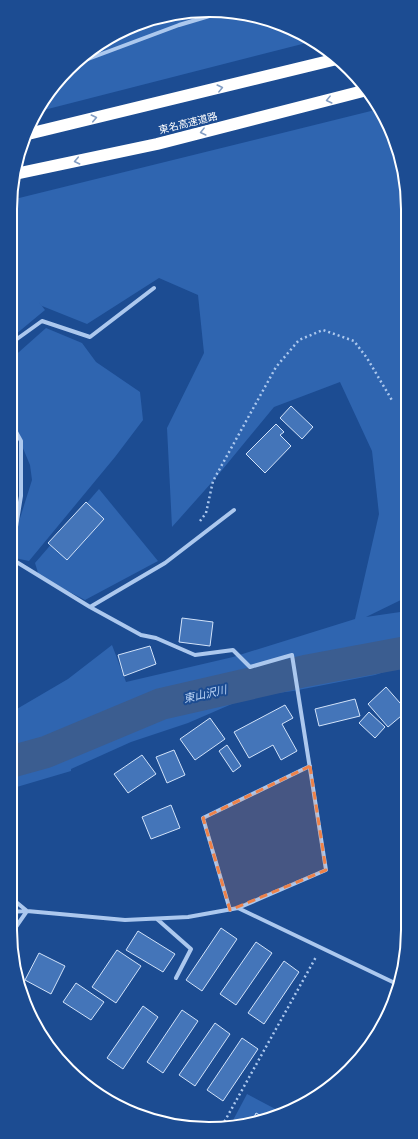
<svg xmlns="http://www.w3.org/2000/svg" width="418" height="1139" font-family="Mulish,'Noto Sans JP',sans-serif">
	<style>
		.green { fill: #2f65b0 }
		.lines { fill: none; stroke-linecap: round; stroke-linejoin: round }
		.river { stroke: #3b5d90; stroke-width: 32 }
		.building { fill: #4475b9; stroke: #d2e3fa }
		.path { stroke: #acc8ee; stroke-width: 2.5; stroke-dasharray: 2 3; stroke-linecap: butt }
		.street { stroke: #acc8ee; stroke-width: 4 }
		.highway { stroke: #fff; stroke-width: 12 }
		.oneway { stroke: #829dc3 }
		.marked { fill: #ee8249; fill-opacity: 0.2; stroke: #ee8249; stroke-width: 3; stroke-dasharray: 8 5; stroke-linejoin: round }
		.labels { text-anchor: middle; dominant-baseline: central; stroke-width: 4; stroke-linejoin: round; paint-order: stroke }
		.street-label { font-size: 10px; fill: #fff; stroke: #1c4c92 }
		.water-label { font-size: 11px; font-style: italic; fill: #b8d2f5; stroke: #1c4c92 }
		.rim { fill: none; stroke: #fff; stroke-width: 2 }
	</style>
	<rect width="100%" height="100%" fill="#1c4c92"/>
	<path class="green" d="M183,12L261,17L314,41L40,111L51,88L110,37Z
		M379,109L388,121L406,183L407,597L366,617L407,611V697L399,667L375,675L293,691L248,697L188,723L131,742L71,769V771L10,789V713L68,679L112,645L126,682L233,657L355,619L379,514L372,451L340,382L274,407L213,481L172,527L167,428L204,353L198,295L159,278L87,324L42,306L38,301L45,310L10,339L11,200Z
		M46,328L82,343L96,362L140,392L143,420L115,457L29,561L10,557V550L32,480L30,465L15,429L10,413V360Z
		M99,489L158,561L85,600L39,576L35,563Z
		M247,1094L281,1112L248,1125L230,1126Z"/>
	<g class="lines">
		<path class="river" d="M10,762L46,752L161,704L305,671L407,652"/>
	</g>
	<path class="building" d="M291,406L313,427L302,439L280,418Z
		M276,424L284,432L280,435L291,446L265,473L246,454Z
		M86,502L104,519L67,560L48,543Z
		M182,618L213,622L210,646L179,642Z
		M150,646L156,664L124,676L118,655Z
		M386,687L407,711L388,727L368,704Z
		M355,699L360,716L319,726L315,709Z
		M285,705L293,718L282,724L297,751L281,760L273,745L249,758L234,732Z
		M369,712L385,727L375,738L359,723Z
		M210,718L225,739L195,760L180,739Z
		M227,745L241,766L233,772L219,751Z
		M174,750L185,775L167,783L156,757Z
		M142,755L156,774L128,793L114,774Z
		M171,805L180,828L151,839L142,817Z
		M221,928L237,939L202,991L186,980Z
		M138,931L175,954L163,972L126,950Z
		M256,942L272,953L236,1005L220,994Z
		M117,950L141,966L116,1003L92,987Z
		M39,953L65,966L51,994L25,980Z
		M284,961L299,972L264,1024L248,1013Z
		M76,983L104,1002L91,1020L63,1002Z
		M143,1006L158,1017L123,1069L107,1058Z
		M182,1010L198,1021L163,1073L147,1062Z
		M215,1023L230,1034L195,1086L179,1075Z
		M242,1038L258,1049L223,1101L207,1090Z
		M256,1113L265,1118L251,1124Z"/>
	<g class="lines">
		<path class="path" d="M200,521L206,513L213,481L276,367L299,340L323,330L354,341L367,358L393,402
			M222,1126L316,957"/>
		<path class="street" d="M80,62L179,25L216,14
			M10,344L42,321L90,337L154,288
			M10,421L21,441V496L15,533L10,542
			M10,558L90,607L141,635L156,638L195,655L233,650L250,667L292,655L326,870L238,908
			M90,607L165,563L234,510
			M10,897L27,911L125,920L188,917L238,908L399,985
			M230,910L203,818L310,766
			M10,912L26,911
			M157,919L191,949L176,978
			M11,934L27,911"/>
		<path class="highway" d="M28,134L337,59
			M15,174L157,144L367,90"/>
	</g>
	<defs><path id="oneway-chevron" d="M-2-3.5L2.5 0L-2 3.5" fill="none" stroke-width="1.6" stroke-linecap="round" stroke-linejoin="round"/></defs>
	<g class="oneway">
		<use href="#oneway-chevron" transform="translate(220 88) rotate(-14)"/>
		<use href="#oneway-chevron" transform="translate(329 100) rotate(166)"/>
		<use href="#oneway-chevron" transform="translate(94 118) rotate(-13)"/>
		<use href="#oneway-chevron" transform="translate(203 132) rotate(166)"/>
		<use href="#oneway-chevron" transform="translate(77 161) rotate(168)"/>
	</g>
	<path class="marked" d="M310,766L326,870L230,910L203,818Z"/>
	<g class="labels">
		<g class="street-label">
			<text transform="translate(188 123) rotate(-14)">東名高速道路</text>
		</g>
		<g class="water-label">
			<text transform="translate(205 694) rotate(-13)">東山沢川</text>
		</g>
	</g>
	<path d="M0 0H418V1139H0ZM209 17H209A192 192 0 0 1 401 209V930A192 192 0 0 1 209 1122H209A192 192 0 0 1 17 930V209A192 192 0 0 1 209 17Z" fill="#1c4c92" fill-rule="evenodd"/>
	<path class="rim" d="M209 17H209A192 192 0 0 1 401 209V930A192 192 0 0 1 209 1122H209A192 192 0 0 1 17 930V209A192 192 0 0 1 209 17Z"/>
</svg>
